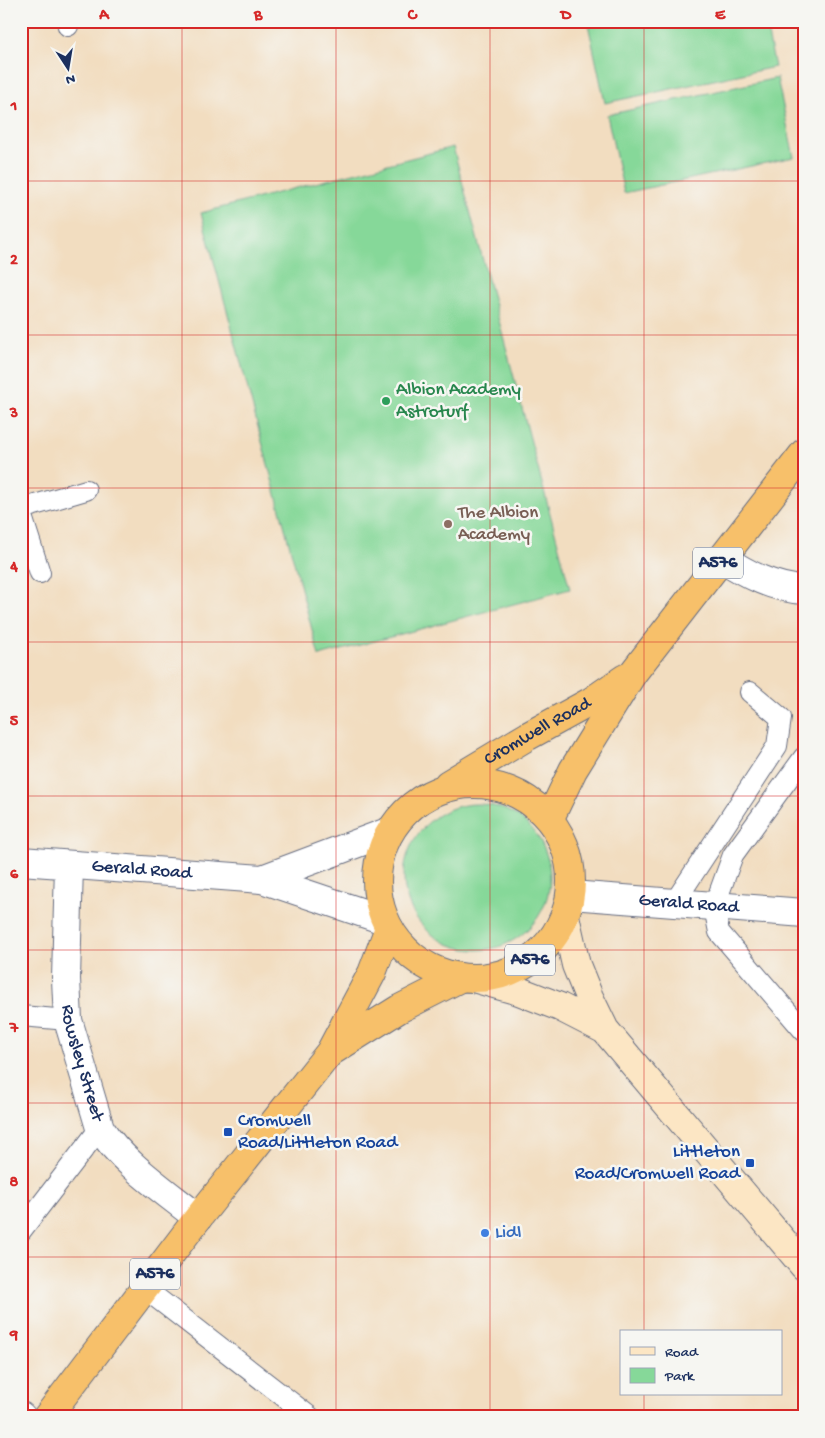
<svg xmlns="http://www.w3.org/2000/svg" width="825" height="1438" font-family="'Gochi Hand',sans-serif">
	<style>
		.green { fill: #86d899; stroke: #50847c }
		.lines { fill: none; stroke-linecap: round; stroke-linejoin: round }
		.lane-casing { stroke: #666c80; stroke-width: 22 }
		.street-casing { stroke: #666c80; stroke-width: 30 }
		.secondary-casing { stroke: #666c80; stroke-width: 30 }
		.highway-casing { stroke: #666c80; stroke-width: 30 }
		.lane { stroke: #fff; stroke-width: 20 }
		.street { stroke: #fff; stroke-width: 28 }
		.secondary { stroke: #fce6c4; stroke-width: 28 }
		.highway { stroke: #f7c06b; stroke-width: 28 }
		.grid { fill: none; stroke: #d62828; stroke-width: 1; stroke-opacity: 0.55 }
		.leisure-dot { fill: #2e9e5b; stroke: #f6f6f2; stroke-width: 2 }
		.education-dot { fill: #8d6e63; stroke: #f6f6f2; stroke-width: 2 }
		.transit-dot { fill: #1a4fb4; stroke: #f6f6f2; stroke-width: 2 }
		.shop-dot { fill: #3f7fe0; stroke: #f6f6f2; stroke-width: 2 }
		.labels { text-anchor: middle; dominant-baseline: central; stroke-width: 5; stroke-linejoin: round; paint-order: stroke }
		.shield { fill: #f6f6f2; stroke: #5d6b8a; stroke-width: 1 }
		.shield-label { font-size: 18px; font-weight: bold; fill: #1b2f5e }
		.leisure-label { font-size: 19px; fill: #27864d; stroke: #f6f6f2; text-anchor: start }
		.education-label { font-size: 19px; fill: #785e54; stroke: #f6f6f2; text-anchor: start }
		.street-label { font-size: 19px; fill: #1b2f5e; stroke: #f6f6f2 }
		.transit-label { font-size: 19px; fill: #164399; stroke: #f6f6f2; text-anchor: start }
		.shop-label { font-size: 19px; fill: #366cbe; stroke: #f6f6f2; text-anchor: start }
		.neatline { fill: none; stroke: #d62828; stroke-width: 2 }
		.grid-label { font-size: 16px; text-anchor: middle; font-weight: bold; fill: #d62828 }
	</style>
	<rect width="100%" height="100%" fill="#f6f6f2"/>
	<filter id="ink" filterUnits="userSpaceOnUse"><feTurbulence type="fractalNoise" baseFrequency=".02" numOctaves="2"/><feDisplacementMap in="SourceGraphic" scale="10" xChannelSelector="R" yChannelSelector="G"/><feConvolveMatrix kernelMatrix="1 2 1 2 8 2 1 2 1" color-interpolation-filters="sRGB"/></filter>
	<filter id="wash" filterUnits="userSpaceOnUse"><feTurbulence type="fractalNoise" baseFrequency=".0096" numOctaves="4" result="noise"/><feDisplacementMap in="SourceGraphic" scale="20" xChannelSelector="R" yChannelSelector="G"/><feGaussianBlur stdDeviation="1.12" result="paint"/><feColorMatrix in="noise" values="0 0 0 0 0 0 0 0 0 0 0 0 0 0 0 0 0 1.4 0 .05"/><feComposite in="paint" operator="in"/></filter>
	<g filter="url(#wash)">
		<rect width="100%" height="100%" fill="#f2ddc0"/>
		<path class="green" d="M602,21H765L775,67L605,103L588,24Z
			M777,78L794,157L624,193L607,115Z
			M453,147L570,589L319,656L201,213Z
			M404 877a73 73 0 1 1 146 0a73 73 0 1 1-146 0Z"/>
	</g>
	<g filter="url(#ink)">
		<g class="lines">
			<g class="lane-casing">
				<path id="lane" d="M67,21L68,26
					M21,509L86,490
					M21,513L40,573
					M804,757L733,855L714,907L719,932L804,1031
					M674,903L777,746L781,718L750,692
					M21,1016L68,1020
					M21,1231L100,1128
					M144,1288L310,1417"/>
			</g>
			<g class="street-casing">
				<g id="street">
					<path d="M722,558C748,575 773,588 804,590"/>
					<path id="s1" d="M21,861L262,879L384,920"/>
					<path id="s2" d="M69,865L66,979L68,1020L100,1128C121,1162 166,1192 198,1218"/>
					<path d="M262,879L390,831"/>
					<path id="s3" d="M571,895L804,913"/>
					<path d="M21,1416L22,1417"/>
				</g>
			</g>
			<g class="secondary-casing">
				<path id="secondary" d="M565,916L576,965L589,997L605,1030L804,1266
					M477,979L519,991L560,1007L605,1030"/>
			</g>
			<g class="highway-casing">
				<g id="highway">
					<path id="s4" d="M448,784L528,736L590,702L625,678"/>
					<circle cx="474" cy="881" r="97"/>
					<path d="M550,818L573,770L633,673L804,453"/>
					<path d="M332,1051L399,1009L458,979"/>
					<path d="M47,1417L198,1218L330,1052L372,973L389,928"/>
				</g>
			</g>
			<use href="#lane" class="lane"/>
			<use href="#street" class="street"/>
			<use href="#secondary" class="secondary"/>
			<use href="#highway" class="highway"/>
		</g>
	</g>
	<path class="grid" d="M182,21V1417M336,21V1417M490,21V1417M644,21V1332M21,181H804M21,335H804M21,488H804M21,642H804M21,796H804M21,950H804M21,1103H804M21,1257H804M644,1394V1417"/>
	<circle class="leisure-dot" cx="386" cy="401" r="5"/>
	<circle class="education-dot" cx="448" cy="524" r="5"/>
	<g class="transit-dot">
		<rect x="223" y="1127" width="10" height="10" rx="2.5"/>
		<rect x="745" y="1158" width="10" height="10" rx="2.5"/>
	</g>
	<circle class="shop-dot" cx="485" cy="1233" r="5"/>
	<g class="labels">
		<g class="shield">
			<rect x="693" y="547.5" width="50" height="31" rx="4"/>
			<rect x="505" y="944.5" width="50" height="31" rx="4"/>
			<rect x="130" y="1258.5" width="50" height="31" rx="4"/>
		</g>
		<g class="shield-label">
			<text x="718" y="563">A576</text>
			<text x="530" y="960">A576</text>
			<text x="155" y="1274">A576</text>
		</g>
		<g class="leisure-label">
			<text x="396" y="390">Albion Academy<tspan x="396" dy="22">Astroturf</tspan></text>
		</g>
		<g class="education-label">
			<text x="458" y="513">The Albion<tspan x="458" dy="22">Academy</tspan></text>
		</g>
		<g class="street-label">
			<text stroke="none"><textPath href="#s4" startOffset="104">Cromwell Road</textPath></text>
			<text stroke="none"><textPath href="#s1" startOffset="121">Gerald Road</textPath></text>
			<text stroke="none"><textPath href="#s3" startOffset="118">Gerald Road</textPath></text>
			<text stroke="none"><textPath href="#s2" startOffset="200">Rowsley Street</textPath></text>
		</g>
		<g class="transit-label">
			<text x="238" y="1121">Cromwell<tspan x="238" dy="22">Road/Littleton Road</tspan></text>
			<text x="740" y="1152" text-anchor="end">Littleton<tspan x="740" dy="22">Road/Cromwell Road</tspan></text>
		</g>
		<g class="shop-label">
			<text x="495" y="1233">Lidl</text>
		</g>
	</g>
	<rect width="825" height="1438" fill="none" stroke="#f6f6f2" stroke-width="55"/>
	<rect x="620" y="1330" width="162" height="65" fill="#f6f6f2" stroke="#9ea6b7"/>
	<rect x="630" y="1347" width="25" height="8" fill="#fce6c4" stroke="#9ea6b7"/>
	<text x="665" y="1356" font-size="15" fill="#1b2f5e">Road</text>
	<rect x="630" y="1368" width="25" height="15" fill="#86d899" stroke="#9ea6b7"/>
	<text x="665" y="1380" font-size="15" fill="#1b2f5e">Park</text>
	<g transform="translate(68 68) rotate(168)" stroke="#f6f6f2" stroke-width="4" paint-order="stroke">
	<path d="M0-4L9 19L0 12L-9 19Z" fill="#1b2f5e"/>
	<text y="-8" font-size="14" font-weight="bold" text-anchor="middle" fill="#1b2f5e">N</text>
	</g>
	<rect x="28" y="28" width="770" height="1382" class="neatline"/>
	<g class="grid-label">
		<text x="104" y="19">A</text>
		<text x="258" y="19">B</text>
		<text x="412" y="19">C</text>
		<text x="566" y="19">D</text>
		<text x="720" y="19">E</text>
		<text x="14" y="110">1</text>
		<text x="14" y="264">2</text>
		<text x="14" y="417">3</text>
		<text x="14" y="571">4</text>
		<text x="14" y="725">5</text>
		<text x="14" y="878">6</text>
		<text x="14" y="1032">7</text>
		<text x="14" y="1186">8</text>
		<text x="14" y="1339">9</text>
	</g>
</svg>
